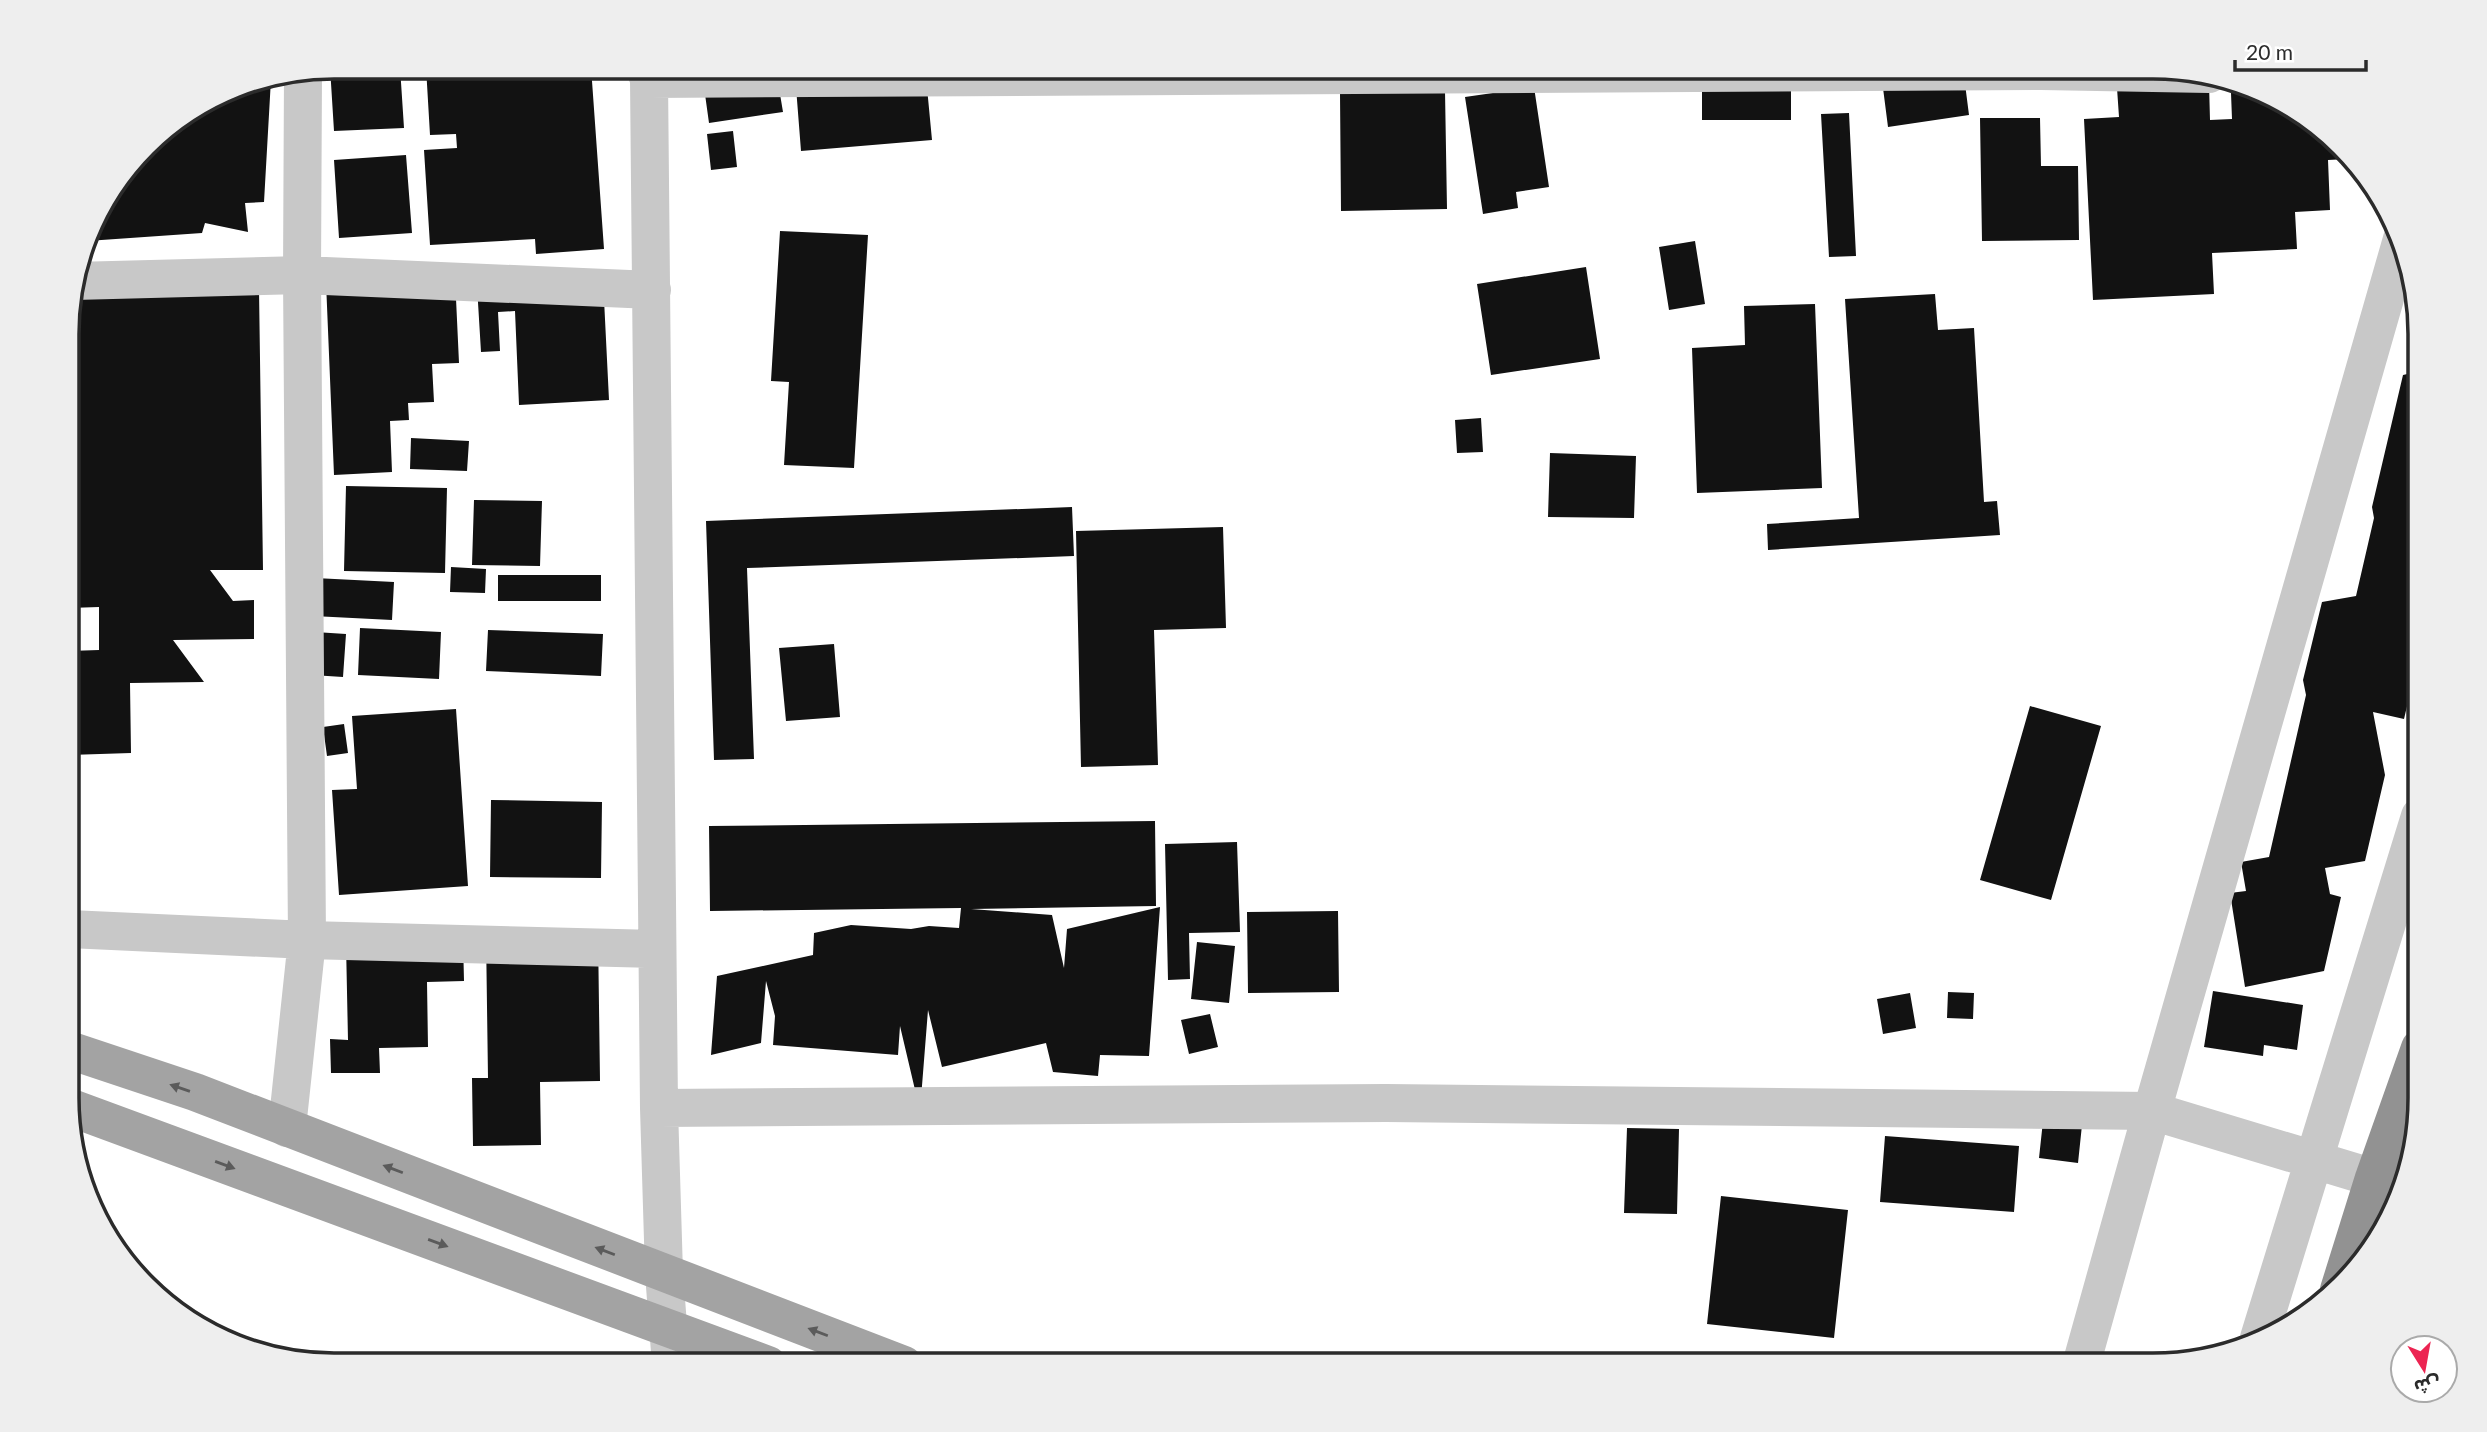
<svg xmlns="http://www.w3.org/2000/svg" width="2487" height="1432" font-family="Lato,'Noto Sans Arabic',sans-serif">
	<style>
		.building { fill: #121212 }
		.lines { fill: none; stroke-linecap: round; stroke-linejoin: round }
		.minor { stroke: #c8c8c8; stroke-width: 38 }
		.major { stroke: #a3a3a3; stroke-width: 38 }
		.highway { stroke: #929292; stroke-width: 38 }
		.oneway { fill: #5b5b5b }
		.rim { fill: none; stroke: #2b2b2b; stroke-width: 3.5 }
	</style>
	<rect width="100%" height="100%" fill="#fff"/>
	<path class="building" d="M330,67H400L404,128L334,131Z
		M426,67H591L604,249L536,254L535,239L430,245L424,150L457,148L456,134L430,135Z
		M777,76L783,112L709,123L704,87Z
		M1964,76L1969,115L1888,127L1883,88Z
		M926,77L932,140L801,151L796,87Z
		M271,79L264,202L245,203L248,232L205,223L202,233L87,241L94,215L157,133L232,87Z
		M1702,81H1791V120H1702Z
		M2209,83L2210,120L2232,119L2231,93L2248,92V88H2252L2287,102L2347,159L2328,160L2330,210L2295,212L2297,249L2212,253L2214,294L2093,300L2084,119L2119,117L2117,88Z
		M1534,87L1549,187L1516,192L1518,208L1483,214L1465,97Z
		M1445,91L1447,209L1341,211L1340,93Z
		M1849,113L1856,256L1829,257L1821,114Z
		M1980,118H2040L2041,166H2078L2079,240L1982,241Z
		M733,131L737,167L711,170L707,134Z
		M406,155L412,233L339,238L334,160Z
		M780,231L868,235L854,468L784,465L789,382L771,381Z
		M1695,241L1705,304L1669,310L1659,247Z
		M1586,267L1600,359L1491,375L1477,284Z
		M76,275L259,289L263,570H210L233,601L254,600V639L173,640L204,682L130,683L131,753L69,755V651L99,650V607L69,608V299Z
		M455,277L459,363L432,364L434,402L408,403L409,420L390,421L392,472L334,475L326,282Z
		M603,279L609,400L519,405L515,311L498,312L500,351L481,352L477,286Z
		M1935,294L1938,330L1974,328L1984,502L1997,501L2000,535L1768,550L1767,524L1859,518L1845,299Z
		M1815,304L1822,488L1697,493L1692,348L1745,345L1744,306Z
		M2416,372L2420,373V622L2408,624L2420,627V651L2404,719L2373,712L2385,775L2365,861L2325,868L2330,894L2341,897L2324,971L2245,987L2230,893L2246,891L2241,862L2269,857L2306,695L2303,680L2322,602L2356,596L2374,518L2372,507L2403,375Z
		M1481,418L1483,452L1457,453L1455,420Z
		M411,438L469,441L467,471L410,469Z
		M1550,453L1636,456L1634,518L1548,517Z
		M346,486L447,488L445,573L344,571Z
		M474,500L542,501L540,566L472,565Z
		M1072,507L1074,556L747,568L754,759L714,760L706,521Z
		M1223,527L1226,628L1154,630L1158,765L1081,767L1076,531Z
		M451,567L486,569L485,593L450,592Z
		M498,575H601V601H498Z
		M315,578L394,582L392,620L313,616Z
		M360,628L441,632L439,679L358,675Z
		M488,630L603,634L601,676L486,671Z
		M315,632L346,634L343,677L312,675Z
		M834,644L840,717L786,721L779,648Z
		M2030,706L2101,726L2051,900L1980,880Z
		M456,709L468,886L339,895L332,790L357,789L352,716Z
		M344,724L348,753L327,756L323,727Z
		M491,800L602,802L601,878L490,877Z
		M1155,821L1156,906L971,909L1052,915L1064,968L1067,929L1160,907L1149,1056L1100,1055L1098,1076L1053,1072L1046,1043L942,1067L928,1010L920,1111L900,1026L898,1055L773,1045L775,1016L766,981L761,1043L711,1055L717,976L813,955L814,933L851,925L911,929L929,926L959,928L961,908L710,911L709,826Z
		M1237,842L1240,932L1189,933L1190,979L1168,980L1165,844Z
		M1338,911L1339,992L1248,993L1247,912Z
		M598,932L600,1081L540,1082L541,1145L473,1146L472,1078H488L486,934Z
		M463,940L464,981L427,982L428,1047L379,1048L380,1073H331L330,1039L348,1040L346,943Z
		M1197,942L1235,946L1229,1003L1191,999Z
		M2213,991L2303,1005L2297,1050L2264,1045L2263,1056L2204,1047Z
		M1948,992L1974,993L1973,1019L1947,1018Z
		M1910,993L1916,1028L1883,1034L1877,999Z
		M1210,1014L1218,1047L1189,1054L1181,1020Z
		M2043,1121L2082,1125L2078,1163L2039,1158Z
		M1627,1128L1679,1129L1677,1214L1624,1213Z
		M1885,1136L2019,1146L2014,1212L1880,1202Z
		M1721,1196L1848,1210L1834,1338L1707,1324Z"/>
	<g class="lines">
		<path class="minor" d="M644,67L649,79L659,1108L664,1273L671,1365
			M649,79L2041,71L2209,74
			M74,281L302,275L652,290
			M69,929L307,940L656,949
			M659,1108L1386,1103L2152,1111L2402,239
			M287,1128L307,940L302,275L303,73
			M2259,1338L2420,816
			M2081,1365L2152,1111L2374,1178"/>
		<path class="major" d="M69,1050L195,1092L904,1365
			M69,1107L768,1365"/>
		<path class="highway" d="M2339,1290L2374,1178L2420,1048"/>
	</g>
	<defs><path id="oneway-solid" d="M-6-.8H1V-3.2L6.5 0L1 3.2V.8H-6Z" transform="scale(1.75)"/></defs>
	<g class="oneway">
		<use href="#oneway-solid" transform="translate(180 1088) rotate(-161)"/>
		<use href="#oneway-solid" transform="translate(225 1165) rotate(20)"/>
		<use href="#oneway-solid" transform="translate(393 1169) rotate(-159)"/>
		<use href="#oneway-solid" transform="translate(438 1243) rotate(20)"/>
		<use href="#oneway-solid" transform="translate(605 1251) rotate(-159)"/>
		<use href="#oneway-solid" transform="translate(818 1332) rotate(-159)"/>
	</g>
	<path d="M0 0H2487V1432H0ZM334 79H2153A255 255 0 0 1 2408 334V1098A255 255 0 0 1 2153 1353H334A255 255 0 0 1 79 1098V334A255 255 0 0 1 334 79Z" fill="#eee" fill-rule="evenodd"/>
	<path class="rim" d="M334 79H2153A255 255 0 0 1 2408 334V1098A255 255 0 0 1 2153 1353H334A255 255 0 0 1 79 1098V334A255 255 0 0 1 334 79Z"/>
	<g transform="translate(2424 1369) rotate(169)"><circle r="33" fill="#ffffff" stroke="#aaaaaa" stroke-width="2"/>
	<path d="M0-5L12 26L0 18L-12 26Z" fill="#ec2452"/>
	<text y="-10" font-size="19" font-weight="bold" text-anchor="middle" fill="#2b2b2b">ش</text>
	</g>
	<path d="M2235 60v10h131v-10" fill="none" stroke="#2b2b2b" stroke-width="3.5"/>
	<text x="2246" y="60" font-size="21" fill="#2b2b2b" stroke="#ffffff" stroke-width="5" paint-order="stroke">20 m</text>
</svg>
